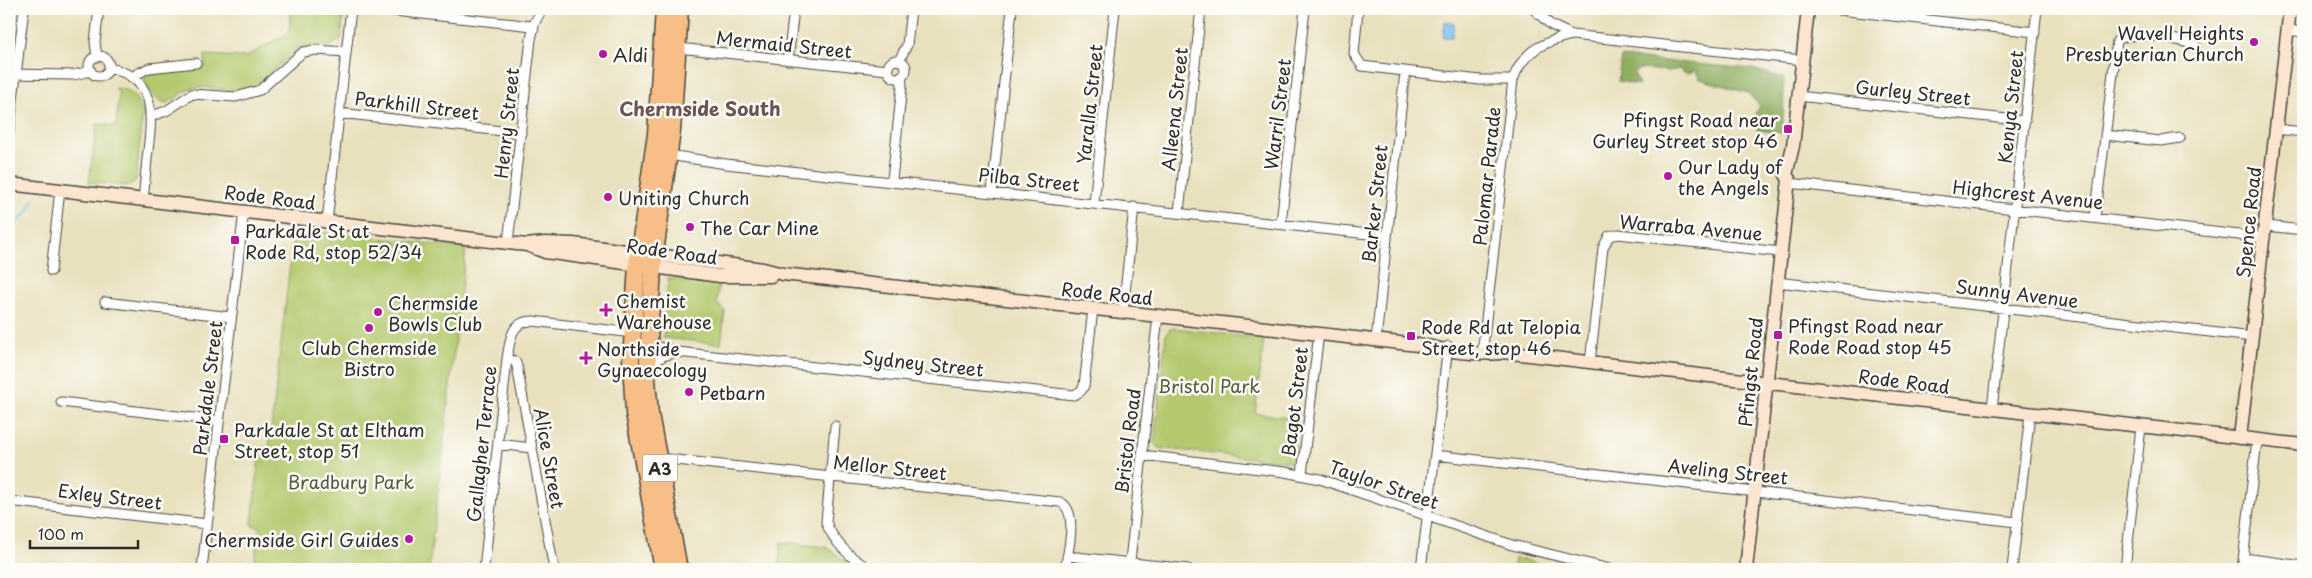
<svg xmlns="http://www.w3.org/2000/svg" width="2312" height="578" font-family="'Playpen Sans',sans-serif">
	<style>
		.green { fill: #b4c96e; stroke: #707a4c }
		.forest { fill: #8fad61; stroke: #5d6c46 }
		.water { fill: #7abef1; stroke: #52748e }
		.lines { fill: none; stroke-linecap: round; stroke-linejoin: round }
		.stream { stroke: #7abef1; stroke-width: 2 }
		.street-casing { stroke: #484641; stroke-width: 11 }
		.secondary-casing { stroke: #484641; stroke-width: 15 }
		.highway-casing { stroke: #484641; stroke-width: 19 }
		.street { stroke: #fff; stroke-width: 9 }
		.secondary { stroke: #fce5cf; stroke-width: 12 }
		.highway { stroke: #f7be87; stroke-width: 16 }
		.poi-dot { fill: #b5179e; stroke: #fdfcf7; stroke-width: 2 }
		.labels { text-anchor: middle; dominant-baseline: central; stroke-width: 5; stroke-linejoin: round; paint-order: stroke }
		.shield { fill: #fdfcf7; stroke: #6a6a68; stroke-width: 1 }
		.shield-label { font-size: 16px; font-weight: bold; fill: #2b2b2b }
		.poi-label { font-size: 18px; fill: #2b2b2b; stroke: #fdfcf7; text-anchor: start }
		.street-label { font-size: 18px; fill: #2b2b2b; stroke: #fdfcf7 }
		.park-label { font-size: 18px; fill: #545a3f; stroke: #fdfcf7 }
		.neighbourhood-label { font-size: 19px; font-weight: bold; fill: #6e5251; stroke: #fdfcf7 }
	</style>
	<rect width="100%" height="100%" fill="#fdfcf7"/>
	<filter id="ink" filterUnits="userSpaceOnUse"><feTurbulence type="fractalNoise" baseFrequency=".02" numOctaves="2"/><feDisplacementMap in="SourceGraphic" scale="10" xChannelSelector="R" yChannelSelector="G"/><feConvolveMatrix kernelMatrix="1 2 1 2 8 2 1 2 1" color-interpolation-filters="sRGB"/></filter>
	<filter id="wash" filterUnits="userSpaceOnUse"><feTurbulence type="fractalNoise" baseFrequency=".0096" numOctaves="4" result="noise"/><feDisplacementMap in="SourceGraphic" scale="20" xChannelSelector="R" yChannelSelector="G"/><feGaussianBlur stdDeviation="1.12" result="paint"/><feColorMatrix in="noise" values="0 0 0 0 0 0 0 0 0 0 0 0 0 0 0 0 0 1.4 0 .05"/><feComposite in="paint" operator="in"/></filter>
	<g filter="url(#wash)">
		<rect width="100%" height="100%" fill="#e9e0bd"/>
		<path class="green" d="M291,9H337L343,18L341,39L331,46L299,48L255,86C234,96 215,85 193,88C183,90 176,100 166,103C156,101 145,88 144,78L149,73L205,67V55L246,57L289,32Z
			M115,88C131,89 137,97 143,113L136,180L129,186L89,182L97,124L116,126L119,94Z
			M294,229L466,248L429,569H253L260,527L252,525L260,447L269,448Z
			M668,278L719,281L717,304L725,311L721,344L663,338Z
			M1175,328L1264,339L1255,413L1299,419L1294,458L1290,462L1158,448L1154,443L1166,335L1170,329Z
			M781,542L826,547L853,566L849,569H779Z
			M1515,558L1563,569H1513Z"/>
		<path class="forest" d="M1621,57L1753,69L1784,78L1783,133L1757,130L1755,114L1760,106L1748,93L1700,79L1695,70C1688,74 1685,74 1679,69L1670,71L1639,69L1634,73L1639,85L1618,81Z"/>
		<path class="water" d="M1445,21L1454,24L1452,37H1443Z"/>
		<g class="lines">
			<path class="stream" d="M9,228L27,213L34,198"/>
		</g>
	</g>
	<g filter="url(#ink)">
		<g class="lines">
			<g class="street-casing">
				<path id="street" d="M376,9L533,26
					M1358,9L1354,54L1362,66L1480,80H1513
					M1533,9L1551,25L1572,35L1802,60
					M1830,9L2035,32
					M2288,30L2303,32
					M678,48L888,70
					M89 66a10 10 0 1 1 20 0a10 10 0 1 1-20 0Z
					M97,57L95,42L99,9
					M788,60L793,18
					M888 69a9 9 0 1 1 18 0a9 9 0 1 1-18 0Z
					M899,61L907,45L911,9
					M109,68C155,77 153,113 148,150C146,167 145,183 143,200
					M9,74L73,75L91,71
					M131,77L149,68L196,63
					M1798,96L2025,121
					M339,113L521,133
					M152,116L166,111L192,94L236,97L260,90L303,52L316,50L346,52
					M2276,129L2303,132
					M9,132L24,9
					M2105,135L2161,141L2180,138
					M669,155L726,164L1387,236
					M892,180L902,86L901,76
					M1789,183L2265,238
					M992,192L1012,9
					M1094,203L1115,9
					M1179,212L1201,9
					M2095,218L2117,41C2128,29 2182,39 2196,46
					M327,222L351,9
					M1281,223L1305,9
					M2266,226L2303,230
					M508,243L531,39L535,22L542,9
					M51,271L60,190
					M1777,282L2253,337
					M105,302L231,317
					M1123,312L1134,207
					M1376,340L1405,72
					M648,344L677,352L1074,395L1081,391L1084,386L1093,309
					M1482,355L1513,80C1523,50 1544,42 1572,35
					M507,359L515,361L517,366L554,569
					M1590,363L1603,248L1609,236L1618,234L1780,252
					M647,367L663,356L677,352
					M61,402L219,421
					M1992,409L2037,9
					M835,426L826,522C832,540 854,563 872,569
					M498,444L532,448
					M1142,455L1285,472L1320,479L1512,545L1610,569
					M1435,455L2017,522
					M658,458L1060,502C1079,510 1068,552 1065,569
					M1302,474L1319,333
					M9,501L207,524
					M1067,556L1188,569
					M2244,558L2303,566
					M202,569L244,211
					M484,569L507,359C510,341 510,321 533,321L633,333
					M1129,569L1158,316
					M1421,569L1448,346
					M2012,569L2030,414
					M2125,569L2141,427
					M2242,569L2257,440"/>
			</g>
			<g class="secondary-casing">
				<path id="secondary" d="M9,184L508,243L527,245L545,252L720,276H771
					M527,245L545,243L573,244L763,269L783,274L1427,346C1451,352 1475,355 1500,353
					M1494,351L2303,445
					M2240,438L2290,9
					M1746,569L1789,179L1786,175L1793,146L1808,9"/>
			</g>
			<g class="highway-casing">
				<path id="highway" d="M663,569L634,413L631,361L637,265L656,134L664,9
					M679,569L650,414L647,379L653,267L672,131L680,9"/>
			</g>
			<use href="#street" class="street"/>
			<use href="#secondary" class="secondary"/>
			<use href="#highway" class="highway"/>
		</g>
	</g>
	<g class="poi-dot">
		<circle cx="2254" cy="42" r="5"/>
		<circle cx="603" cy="54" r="5"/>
		<rect x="1783" y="124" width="10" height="10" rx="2.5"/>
		<circle cx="1668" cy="176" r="5"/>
		<circle cx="608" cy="197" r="5"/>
		<circle cx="690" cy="227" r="5"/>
		<rect x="230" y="235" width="10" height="10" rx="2.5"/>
		<path d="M603.5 302.5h5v5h5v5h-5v5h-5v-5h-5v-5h5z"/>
		<circle cx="378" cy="312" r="5"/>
		<circle cx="369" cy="328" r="5"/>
		<rect x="1773" y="330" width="10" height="10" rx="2.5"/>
		<rect x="1406" y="331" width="10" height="10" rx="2.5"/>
		<path d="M583.5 350.5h5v5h5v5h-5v5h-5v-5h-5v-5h5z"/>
		<circle cx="689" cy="392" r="5"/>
		<rect x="219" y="434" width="10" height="10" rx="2.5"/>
		<circle cx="409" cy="539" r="5"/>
	</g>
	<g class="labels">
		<rect class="shield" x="642.5" y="454.5" width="35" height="27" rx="4"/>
		<g class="shield-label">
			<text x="660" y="468">A3</text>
		</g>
		<g class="poi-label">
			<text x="2244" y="32" text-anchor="end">Wavell Heights<tspan x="2244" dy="21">Presbyterian Church</tspan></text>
			<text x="613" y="54">Aldi</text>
			<text x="1778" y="119" text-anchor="end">Pfingst Road near<tspan x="1778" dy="21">Gurley Street stop 46</tspan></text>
			<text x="1678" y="166">Our Lady of<tspan x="1678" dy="21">the Angels</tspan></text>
			<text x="618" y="197">Uniting Church</text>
			<text x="700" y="227">The Car Mine</text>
			<text x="245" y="230">Parkdale St at<tspan x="245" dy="21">Rode Rd, stop 52/34</tspan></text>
			<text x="616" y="300">Chemist<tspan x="616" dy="21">Warehouse</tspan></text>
			<text x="388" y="302">Chermside<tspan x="388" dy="21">Bowls Club</tspan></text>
			<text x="1788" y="325">Pfingst Road near<tspan x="1788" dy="21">Rode Road stop 45</tspan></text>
			<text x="1421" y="326">Rode Rd at Telopia<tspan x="1421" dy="21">Street, stop 46</tspan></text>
			<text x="369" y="347" text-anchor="middle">Club Chermside<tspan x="369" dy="21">Bistro</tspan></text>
			<text x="597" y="348">Northside<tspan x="597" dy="21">Gynaecology</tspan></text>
			<text x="699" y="392">Petbarn</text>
			<text x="234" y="429">Parkdale St at Eltham<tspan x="234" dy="21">Street, stop 51</tspan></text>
			<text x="399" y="539" text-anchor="end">Chermside Girl Guides</text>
		</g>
		<g class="street-label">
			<text transform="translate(784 44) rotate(6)">Mermaid Street</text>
			<text transform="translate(1913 92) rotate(6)">Gurley Street</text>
			<text transform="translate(1089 104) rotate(-84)">Yaralla Street</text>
			<text transform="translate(417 105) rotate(7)">Parkhill Street</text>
			<text transform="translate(2010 107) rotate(-84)">Kenya Street</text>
			<text transform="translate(1174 109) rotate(-84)">Alleena Street</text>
			<text transform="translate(1277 114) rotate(-83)">Warril Street</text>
			<text transform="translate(506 123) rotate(-84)">Henry Street</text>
			<text transform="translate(1486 176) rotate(-84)">Palomar Parade</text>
			<text transform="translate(1029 179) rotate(6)">Pilba Street</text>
			<text transform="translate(2028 194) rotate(6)">Highcrest Avenue</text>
			<text transform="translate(270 197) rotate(7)">Rode Road</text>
			<text transform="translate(1374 204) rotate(-84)">Barker Street</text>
			<text transform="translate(2248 222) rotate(-84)">Spence Road</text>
			<text transform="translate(1691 227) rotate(5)">Warraba Avenue</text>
			<text transform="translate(672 251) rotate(8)">Rode Road</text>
			<text transform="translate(1107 293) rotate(6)">Rode Road</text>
			<text transform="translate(2017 293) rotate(7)">Sunny Avenue</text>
			<text transform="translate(923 363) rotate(6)">Sydney Street</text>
			<text transform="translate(1750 372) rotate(-84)">Pfingst Road</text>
			<text transform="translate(1904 381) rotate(7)">Rode Road</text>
			<text transform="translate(207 388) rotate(-83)">Parkdale Street</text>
			<text transform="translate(1294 402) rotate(-83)">Bagot Street</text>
			<text transform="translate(1127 441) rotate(-83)">Bristol Road</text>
			<text transform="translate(481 444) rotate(-84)">Gallagher Terrace</text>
			<text transform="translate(550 458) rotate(80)">Alice Street</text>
			<text transform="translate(890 467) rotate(6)">Mellor Street</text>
			<text transform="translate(1728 471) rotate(6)">Aveling Street</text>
			<text transform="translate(1384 484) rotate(19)">Taylor Street</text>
			<text transform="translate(110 496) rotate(7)">Exley Street</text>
		</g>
		<g class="park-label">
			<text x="1209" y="385">Bristol Park</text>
			<text x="351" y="481">Bradbury Park</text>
		</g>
		<g class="neighbourhood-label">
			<text x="700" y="108">Chermside South</text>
		</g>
	</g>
	<rect width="2312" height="578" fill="none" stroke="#fdfcf7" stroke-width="30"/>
	<path d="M30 540v8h108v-8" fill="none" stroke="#2b2b2b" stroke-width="2.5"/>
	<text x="38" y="540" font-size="15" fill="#2b2b2b" stroke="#fdfcf7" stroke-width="4" paint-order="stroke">100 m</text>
</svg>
